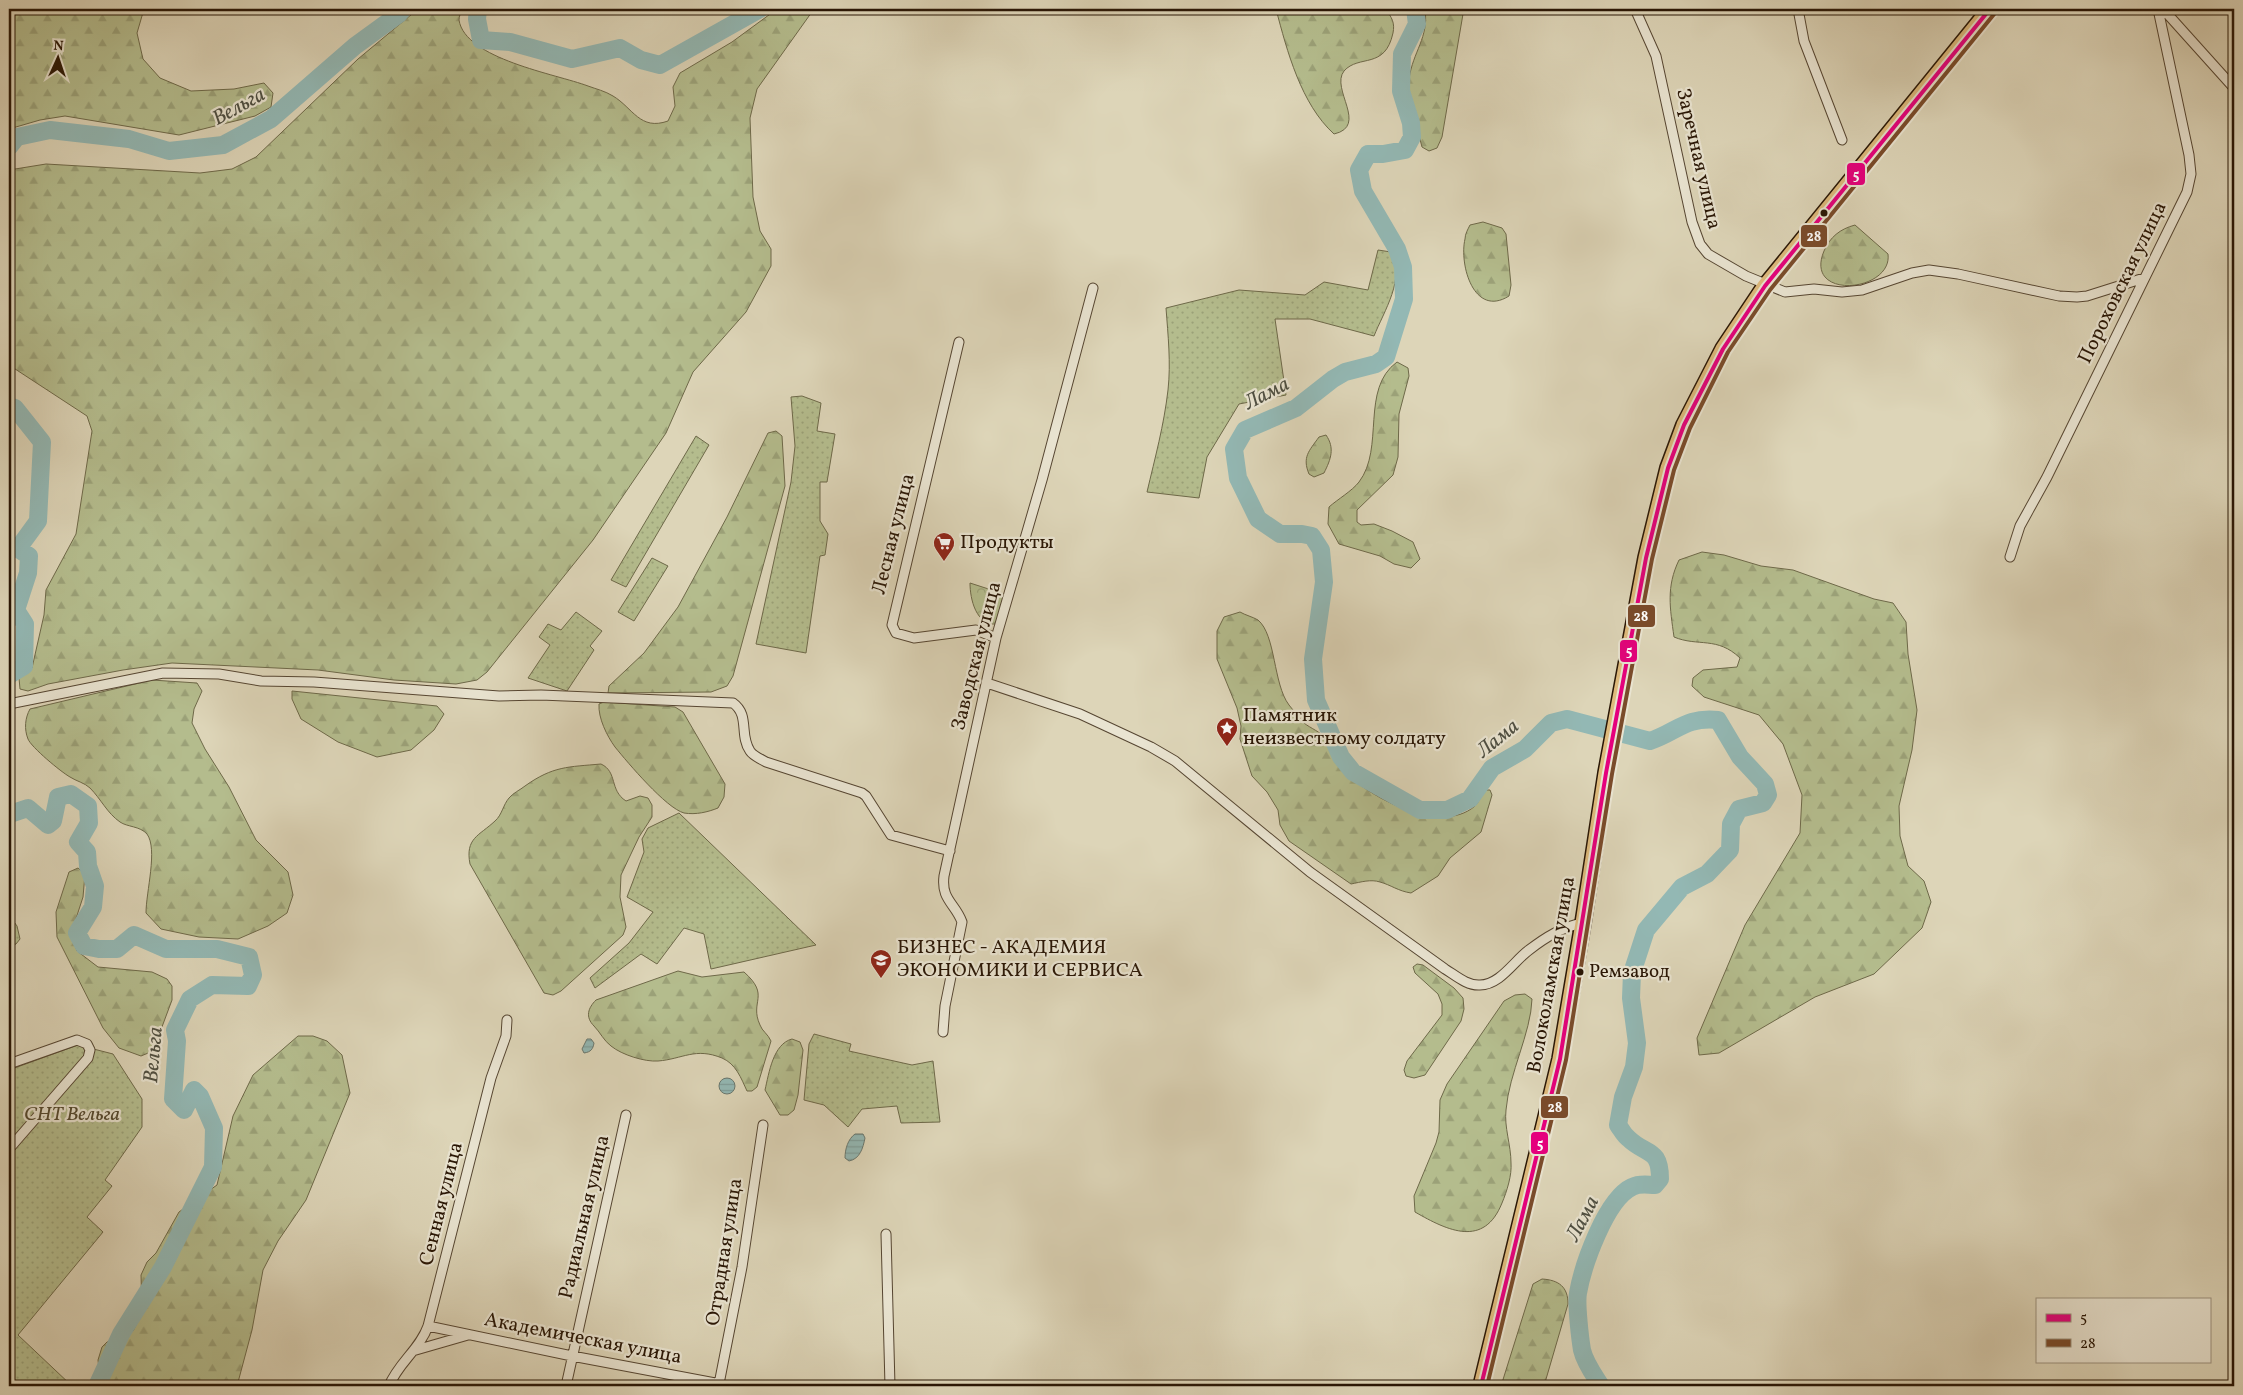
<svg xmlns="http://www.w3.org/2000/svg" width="2243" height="1395" font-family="Vollkorn,serif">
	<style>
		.grass { fill: url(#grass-dots); stroke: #6e6949 }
		.forest { fill: url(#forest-firs); stroke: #6e6949 }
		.park { fill: url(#park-crowns); stroke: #6e6949 }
		.water { fill: url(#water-rules); stroke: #69776e }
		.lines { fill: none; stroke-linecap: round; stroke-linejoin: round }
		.river { stroke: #93b8b4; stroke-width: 18 }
		.street-casing { stroke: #564632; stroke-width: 11 }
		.primary-casing { stroke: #291605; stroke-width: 18 }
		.street { stroke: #e9e4d1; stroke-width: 9 }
		.primary { stroke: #deba7c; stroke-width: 15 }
		.bus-1-casing { stroke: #e9e4d1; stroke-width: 8 }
		.bus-2-casing { stroke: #e9e4d1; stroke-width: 8 }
		.bus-1 { stroke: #e5007d; stroke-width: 4 }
		.bus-2 { stroke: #7a4b2a; stroke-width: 4 }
		.bus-dot { fill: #291605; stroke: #e9e4d1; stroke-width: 2 }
		.labels { text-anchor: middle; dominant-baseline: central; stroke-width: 4.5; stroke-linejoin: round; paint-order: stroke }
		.bus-label { font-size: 19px; fill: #291605; stroke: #e9e4d1; text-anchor: start }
		.street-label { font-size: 20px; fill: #291605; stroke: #e9e4d1 }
		.poi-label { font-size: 20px; fill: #291605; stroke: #e9e4d1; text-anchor: start }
		.park-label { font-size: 20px; font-style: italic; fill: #53482e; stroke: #e9e4d1 }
		.water-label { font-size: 21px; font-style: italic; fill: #4e4f42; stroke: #e9e4d1 }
		.line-badge { stroke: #e9e4d1; stroke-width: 2 }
		.badge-label { font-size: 14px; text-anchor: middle; font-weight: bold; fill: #fff }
	</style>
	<defs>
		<pattern id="grass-dots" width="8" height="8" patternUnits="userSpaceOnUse" patternTransform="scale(1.25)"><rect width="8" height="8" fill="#b4bc8d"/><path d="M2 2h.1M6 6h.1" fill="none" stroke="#9ba178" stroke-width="1.8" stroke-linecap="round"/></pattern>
		<pattern id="forest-firs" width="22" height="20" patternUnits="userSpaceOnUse" patternTransform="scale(1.25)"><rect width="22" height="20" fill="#b4bc8d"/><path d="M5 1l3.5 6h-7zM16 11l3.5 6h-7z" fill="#9ba178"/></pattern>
		<pattern id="park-crowns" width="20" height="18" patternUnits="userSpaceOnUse" patternTransform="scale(1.25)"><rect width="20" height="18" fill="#b4bc8d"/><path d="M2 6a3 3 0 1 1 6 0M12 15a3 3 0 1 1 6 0" fill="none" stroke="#9ba178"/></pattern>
		<pattern id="water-rules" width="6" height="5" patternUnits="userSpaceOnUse" patternTransform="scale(1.25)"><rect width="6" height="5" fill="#93b8b4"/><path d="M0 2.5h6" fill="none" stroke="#7f9d99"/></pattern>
	</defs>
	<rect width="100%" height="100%" fill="#ddd5b8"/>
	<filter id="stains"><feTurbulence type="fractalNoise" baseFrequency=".004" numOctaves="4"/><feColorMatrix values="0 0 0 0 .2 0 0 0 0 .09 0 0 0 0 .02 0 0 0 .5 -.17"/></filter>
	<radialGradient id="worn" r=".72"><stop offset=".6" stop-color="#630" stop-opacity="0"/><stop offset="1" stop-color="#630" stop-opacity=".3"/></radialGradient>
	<path class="grass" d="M1378,250L1391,252C1406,278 1384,311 1374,336L1310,319H1275L1286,395L1239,404L1207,457L1199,498L1147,492C1155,458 1164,425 1168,390C1171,363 1168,335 1166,308L1239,290L1305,295L1324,282L1368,290Z
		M802,396L821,403L817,431L835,434L827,482H820V521L828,534L825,555L820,556L806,653L756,644L791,482L795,446L791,397Z
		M696,436L709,445L626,587L611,580Z
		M652,558L668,566L634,621L618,612Z
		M576,612L602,631L590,646L594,650L567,691L528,678L550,645L539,637L548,624L561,630Z
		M679,813L816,945L711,969L704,934L684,928L657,964L641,954L595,988L590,978L629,943L653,912L627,897L644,852L642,839L648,828Z
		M9,915L17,926L20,939L16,944L9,947Z
		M814,1034L851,1044L849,1051L912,1065L933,1061L940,1122L901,1123L897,1106L862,1109L848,1127L824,1105L804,1100L809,1044Z
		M78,1045L113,1054L142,1099V1127L105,1180L112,1186L87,1217L103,1232L18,1335L72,1386H9V1070Z"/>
	<path class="forest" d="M9,9H144L137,33L143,59L160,78L191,91L234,89L264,83L273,93L271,107L255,116L179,135L65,116L40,120L9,129Z
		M418,9H461C461,12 459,17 459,20C465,59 556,74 588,86C596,89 605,91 613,96C633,108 640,131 668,121L675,106L673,87L680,73L732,42L777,9H814L757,89L750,118L753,197L760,231L771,249V266L746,312L693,372L666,433L593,540L487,672L477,680L456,684L394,680L318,670L172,663L123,670L48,684L28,691L20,689L19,678L32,668L44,615L46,590L76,534L92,431L87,416L9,365V170L46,164L200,173L232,169L256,157L358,59Z
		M1276,9H1385C1392,17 1395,23 1393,33C1385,70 1359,54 1344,71C1330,89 1369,126 1334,134C1301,104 1287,51 1276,9Z
		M1425,9H1462L1463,14L1442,137L1437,148L1429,151L1422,147C1417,126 1406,100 1409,79C1413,51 1429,38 1425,9Z
		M1483,222L1502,228L1506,234L1511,285L1509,296C1474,318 1459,265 1465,239C1465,234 1468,229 1470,225Z
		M1855,225L1888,254C1893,292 1803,301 1824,251C1830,237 1840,229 1855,225Z
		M1397,362L1408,368L1409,376L1399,414L1398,457L1393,475L1357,510V522L1361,525L1374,524L1392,531L1413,542L1420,559L1411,568L1394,564L1380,556L1339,544L1328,524L1329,507C1338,499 1352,491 1359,482C1385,448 1360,389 1397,362Z
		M776,431L782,436L785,486L733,676L727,686L711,692L608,693L609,686L644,653L678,607L727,517L768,433Z
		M1326,435C1335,448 1331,459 1324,473L1314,477L1309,474C1302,457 1309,451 1319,437Z
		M1702,552L1724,555L1761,566L1793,570L1874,599L1893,603L1906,622L1908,654L1917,710L1912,750L1899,806L1900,836L1908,866L1924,881L1931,902L1922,928L1874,974L1815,997L1719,1053L1699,1055L1697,1038L1745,925L1800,833L1802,795L1783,744L1759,715L1704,697L1692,686L1693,678L1703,670L1737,667L1740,658C1717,636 1698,647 1674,637C1670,608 1666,587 1679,560Z
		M1240,612C1245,615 1253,617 1258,620C1276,635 1273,684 1289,705C1294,711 1299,718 1304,723C1310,728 1321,732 1326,739C1332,747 1332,759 1338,766C1365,795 1439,837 1475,806C1479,802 1481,795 1484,790H1490L1492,795L1481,832L1450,858L1438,876L1411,893C1398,891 1391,885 1380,882C1371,879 1361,882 1351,884L1289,841L1280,825L1278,810L1267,792L1252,776L1240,739L1241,726L1237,708L1217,659V631L1224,617Z
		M152,680L197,683L202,691L194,709L192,723L205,749L229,787L256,840L288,872L293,895L287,913L268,926L238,939L199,937L161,929L146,913C146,892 158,849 147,834C140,826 127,827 120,822C107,813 101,799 90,788C85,783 76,781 70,777C61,772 31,747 28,739C24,729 25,718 30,709Z
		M292,691L437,706L444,714L434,730L411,750L377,757L338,742L301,719L292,699Z
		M604,702L675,707L683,712L725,784L724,797L718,808C708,812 696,815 684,813C666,808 628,763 615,747C607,736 598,718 599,704Z
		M601,764C618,772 609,790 626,801L640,796L648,798L652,805V817L639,837L621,875L620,897L626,927L623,935L561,991L553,995L544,993L470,864C465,838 479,836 495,821C502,815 503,805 509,798C513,793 520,790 525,786C553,766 568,767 601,764Z
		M78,868L85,874L83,897L71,934L77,951L98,967L152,972L167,979L172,986V1000L153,1051L141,1056L119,1048L103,1028L57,937L56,912L69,872Z
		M1417,964L1423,965L1454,988L1463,998L1464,1009L1461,1021L1425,1075L1414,1078L1406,1076L1404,1070L1407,1061L1442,1015V1004L1438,994L1415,973L1413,967Z
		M678,971L702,977L744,972C771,996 749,1001 760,1025C762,1031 768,1034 771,1041L757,1087L752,1091H747C741,1078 736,1064 722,1058C695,1047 683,1059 658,1061C645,1062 622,1055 611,1046C604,1041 600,1032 594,1026C585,1017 588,1008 596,1000Z
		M1525,994L1532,999C1531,1033 1509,1073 1506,1110C1504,1127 1511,1145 1511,1163C1512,1175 1507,1191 1502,1203C1484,1248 1448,1231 1415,1212L1414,1196L1436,1143L1439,1132L1440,1100L1447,1084L1504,1001L1515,995Z
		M298,1036H313L327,1041L342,1055L350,1093L306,1200L278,1241L263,1270L252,1330L237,1386H101L98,1360L102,1347L107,1342L124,1338L133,1331L142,1313L141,1275L147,1262L156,1253L179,1212L217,1185L233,1116L253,1075Z
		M792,1039L800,1042L803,1050L798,1095L794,1110L788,1115H780L765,1090C769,1073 773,1044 792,1039Z
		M1542,1279C1559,1280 1568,1287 1568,1304L1544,1386H1501L1533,1284Z"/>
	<path class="park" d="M970,583L1004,594L997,624C976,626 970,599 970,583Z"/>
	<path class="water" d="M587,1039H591L594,1043C593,1049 591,1052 584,1053L582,1049Z
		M719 1086a8 8 0 1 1 16 0a8 8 0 1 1-16 0Z
		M855,1134H863L865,1138C863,1148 860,1159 849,1161L845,1158C845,1149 848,1139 855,1134Z"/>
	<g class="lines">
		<path class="river" d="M478,9L477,19L481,40L510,42L572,59L620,48L641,60L660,65L760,9
			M1415,9L1417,24L1402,54L1401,91L1411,123L1412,137L1405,150L1383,154H1368L1359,170L1363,191L1397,249L1403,267L1404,299L1386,357L1376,364L1345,372L1333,379L1296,408L1245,430L1234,449L1238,478L1258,519L1280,534H1302L1312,536L1321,550L1324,582L1313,659L1316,700L1341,757L1353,772L1420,810H1447L1470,799L1492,768L1525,749L1551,723L1567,719L1650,741C1679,731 1684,717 1718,720L1740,757L1765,784L1768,795L1763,803L1739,809L1731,824L1730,850L1707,874L1682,887L1646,930L1632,973L1631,998L1637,1043L1634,1067L1623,1097L1618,1125C1621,1129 1624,1135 1628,1138C1646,1156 1660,1147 1660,1179L1655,1185C1647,1185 1640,1183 1632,1187C1606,1199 1583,1265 1578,1293C1576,1303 1580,1338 1582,1350C1585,1363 1594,1375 1601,1386
			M9,147L17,137L50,130L129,139L169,151L223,145L271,119L355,46L399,14L403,9
			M9,406L15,408L42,442L38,521L22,543L20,550L29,556L28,573L16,610L25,624L24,666L9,675
			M9,810L13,813L28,808L48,825L53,821L58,797L71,794L88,806L89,823L78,842L87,852L88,866L95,886L93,907L77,933L84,946L99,949H117L134,935L166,949H217L249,957L253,975L248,986L212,985L190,999L175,1030L177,1041L173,1099L184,1110L194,1090L200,1096L214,1128L213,1167L163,1267L121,1334L97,1386"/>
		<g class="street-casing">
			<path id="street" d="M1635,9L1656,56L1692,222L1700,244L1708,254L1746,276L1785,292L1814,289L1842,292L1862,290L1912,273L1929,270L1958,274L2059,296L2077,297L2087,296L2144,278
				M1798,9L1804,41L1842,140
				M2163,9L2234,88
				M959,342L892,625L896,633L914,638L976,630L996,638
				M2010,557L2020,526L2047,477L2187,192L2191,174L2189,155L2158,9
				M987,683L1080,714L1151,747L1175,761L1310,872L1445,969C1455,975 1467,986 1480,985C1500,985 1514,961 1529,950C1546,937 1562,927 1583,923
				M9,704L163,673L219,674L261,681L314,682L499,696L541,695L733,703C750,715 739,735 750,751C753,756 761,759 766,762L862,793L866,796L891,835L950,851
				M943,1032L945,1006L962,922C955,903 941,900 944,876L996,638L1042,480L1093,288
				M9,1064L77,1040L87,1044L90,1050L88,1058L9,1149
				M886,1234L890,1386
				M428,1326L572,1356L731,1386
				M416,1350L468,1335
				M9,1382L11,1386
				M719,1384L742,1267L763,1125
				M389,1386C398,1363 420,1349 428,1326L491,1078L506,1036L507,1020
				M566,1386L626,1115"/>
		</g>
		<g class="primary-casing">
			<path id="primary" d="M1481,1386L1560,1059L1583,923L1606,773L1646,558L1668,468L1684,425L1723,349L1765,286L1990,9"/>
		</g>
		<use href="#street" class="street"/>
		<use href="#primary" class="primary"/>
		<g class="bus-1-casing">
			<path id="bus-1" d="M1481,1386L1560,1059L1606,773L1646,558L1668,468L1684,425L1723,349L1765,286L1990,9"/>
		</g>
		<g class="bus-2-casing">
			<path id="bus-2" d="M1487,1386L1566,1060L1612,774L1652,559L1674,470L1690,428L1728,352L1770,290L1995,13"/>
		</g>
		<use href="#bus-1" class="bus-1"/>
		<use href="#bus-2" class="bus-2"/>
	</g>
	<defs>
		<g id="supermarket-pin" transform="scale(1.125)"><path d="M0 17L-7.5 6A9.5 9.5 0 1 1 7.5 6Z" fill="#8f2418" stroke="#e9e4d1"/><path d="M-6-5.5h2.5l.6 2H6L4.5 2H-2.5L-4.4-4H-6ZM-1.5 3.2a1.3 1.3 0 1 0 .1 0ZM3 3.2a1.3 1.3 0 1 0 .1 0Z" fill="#fff"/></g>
		<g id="sight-pin" transform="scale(1.125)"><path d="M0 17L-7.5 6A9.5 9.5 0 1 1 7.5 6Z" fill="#8f2418" stroke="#e9e4d1"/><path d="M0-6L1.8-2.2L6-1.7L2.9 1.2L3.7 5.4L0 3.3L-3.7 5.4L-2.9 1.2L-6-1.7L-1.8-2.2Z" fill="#fff"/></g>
		<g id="university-pin" transform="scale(1.125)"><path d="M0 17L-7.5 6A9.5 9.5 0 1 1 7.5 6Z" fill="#8f2418" stroke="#e9e4d1"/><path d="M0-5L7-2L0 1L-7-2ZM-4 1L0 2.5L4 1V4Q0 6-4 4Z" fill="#fff"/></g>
	</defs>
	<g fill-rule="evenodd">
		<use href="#supermarket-pin" x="944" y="543"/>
		<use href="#sight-pin" x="1227" y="728"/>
		<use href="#university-pin" x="881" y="960"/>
	</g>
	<g class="bus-dot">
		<circle cx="1824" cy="213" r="4.5"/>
		<circle cx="1580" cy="972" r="4.5"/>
	</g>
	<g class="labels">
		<g class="bus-label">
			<text x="1589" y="972">Ремзавод</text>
		</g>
		<g class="street-label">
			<text transform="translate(1698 159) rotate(77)">Заречная улица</text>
			<text transform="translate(2123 283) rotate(-64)">Пороховская улица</text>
			<text transform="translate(894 534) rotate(-76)">Лесная улица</text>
			<text transform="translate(977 656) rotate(-76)">Заводская улица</text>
			<text transform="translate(1552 975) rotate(-80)">Волоколамская улица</text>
			<text transform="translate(442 1204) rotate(-76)">Сенная улица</text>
			<text transform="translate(585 1217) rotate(-77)">Радиальная улица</text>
			<text transform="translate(725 1252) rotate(-81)">Отрадная улица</text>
			<text transform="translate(583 1339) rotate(11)">Академическая улица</text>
		</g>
		<g class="poi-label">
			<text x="960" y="543">Продукты</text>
			<text x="1243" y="716">Памятник<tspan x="1243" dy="23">неизвестному солдату</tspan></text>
			<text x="897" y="948">БИЗНЕС - АКАДЕМИЯ<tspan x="897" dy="23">ЭКОНОМИКИ И СЕРВИСА</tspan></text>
		</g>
		<g class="park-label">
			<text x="72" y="1115">СНТ Вельга</text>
		</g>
		<g class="water-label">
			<text transform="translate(239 107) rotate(-29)">Вельга</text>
			<text transform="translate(1267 394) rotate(-27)">Лама</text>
			<text transform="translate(1498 739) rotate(-39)">Лама</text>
			<text transform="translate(154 1055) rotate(-85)">Вельга</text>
			<text transform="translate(1583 1219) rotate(-62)">Лама</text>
		</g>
	</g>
	<g class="line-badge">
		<rect x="1846" y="162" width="20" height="24" rx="5" fill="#e5007d"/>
		<rect x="1800" y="224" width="28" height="24" rx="5" fill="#7a4b2a"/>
		<rect x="1627" y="604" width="29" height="24" rx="5" fill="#7a4b2a"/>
		<rect x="1619" y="639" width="19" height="24" rx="5" fill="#e5007d"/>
		<rect x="1540" y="1095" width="29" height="24" rx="5" fill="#7a4b2a"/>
		<rect x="1530" y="1131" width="19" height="24" rx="5" fill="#e5007d"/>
	</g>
	<g class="badge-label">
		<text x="1856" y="179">5</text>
		<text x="1814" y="241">28</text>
		<text x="1641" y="621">28</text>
		<text x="1629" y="655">5</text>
		<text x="1555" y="1112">28</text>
		<text x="1540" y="1148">5</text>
	</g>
	<rect width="2243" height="1395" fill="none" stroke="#ddd5b8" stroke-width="30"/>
	<rect x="10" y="10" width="2223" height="1375" fill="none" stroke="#291605" stroke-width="2.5"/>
	<rect x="15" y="15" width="2213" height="1365" fill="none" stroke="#291605"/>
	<rect x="2036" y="1298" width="175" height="65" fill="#e9e4d1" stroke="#9c927f"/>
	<rect x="2046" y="1314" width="25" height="8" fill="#e5007d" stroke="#9c927f"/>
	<text x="2080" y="1322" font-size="15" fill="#291605">5</text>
	<rect x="2046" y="1339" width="25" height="8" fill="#7a4b2a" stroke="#9c927f"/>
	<text x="2080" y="1348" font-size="15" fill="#291605">28</text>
	<g transform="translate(58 58) rotate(3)" stroke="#e9e4d1" stroke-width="4" paint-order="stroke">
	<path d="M0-4L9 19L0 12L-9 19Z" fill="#291605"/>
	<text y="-8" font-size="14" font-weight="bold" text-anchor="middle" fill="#291605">N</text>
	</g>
	<rect width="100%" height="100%" filter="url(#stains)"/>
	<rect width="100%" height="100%" fill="url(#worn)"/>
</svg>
